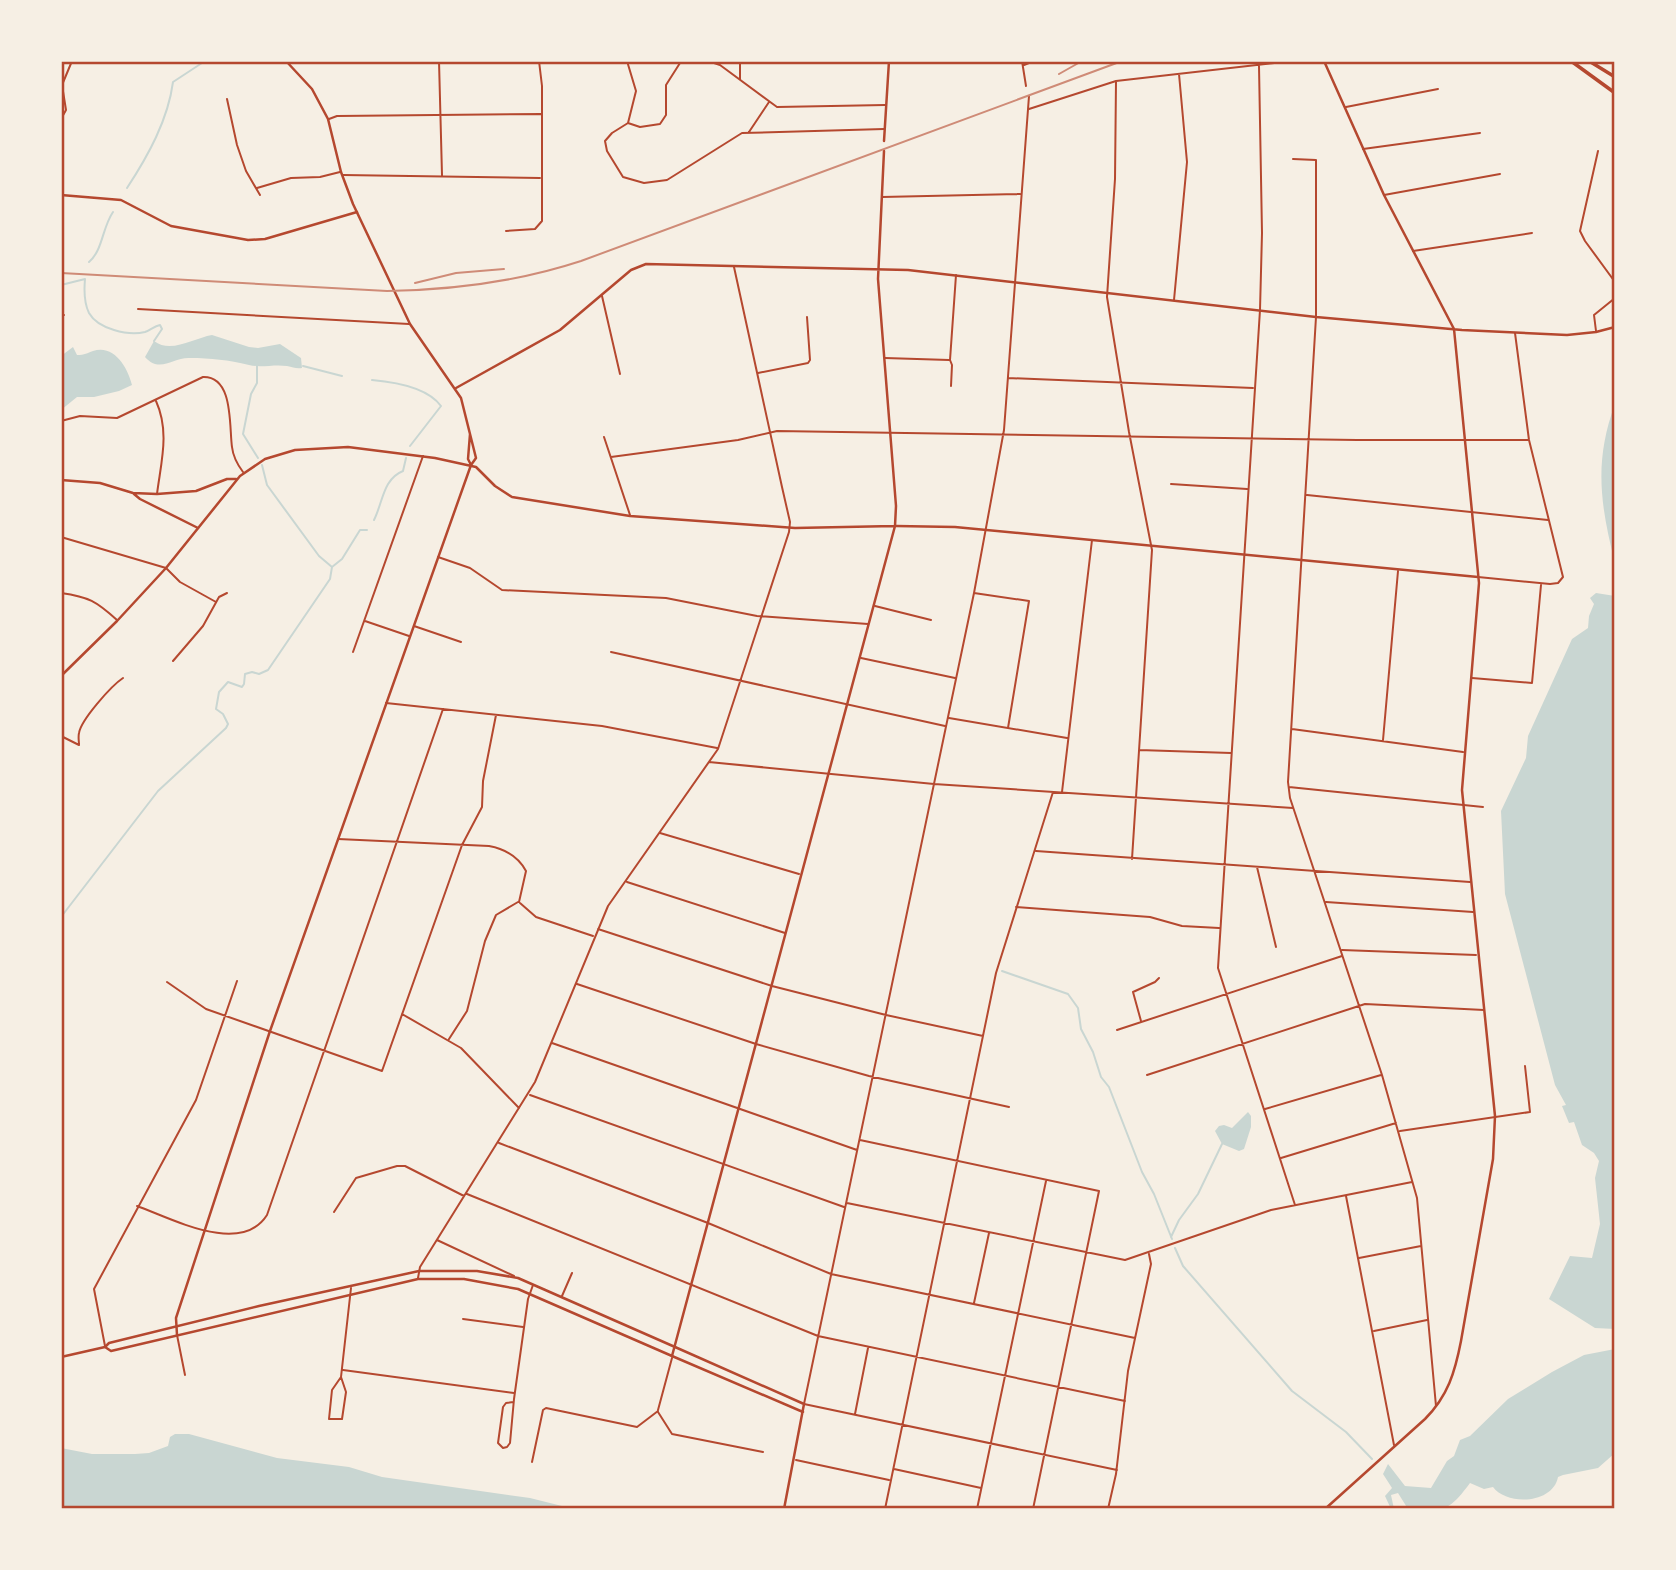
<svg xmlns="http://www.w3.org/2000/svg" width="1676" height="1570" font-family="'PT Serif',serif">
	<style>
		.water { fill: #c9d6d2 }
		.lines { fill: none; stroke-linecap: round; stroke-linejoin: round }
		.stream { stroke: #c9d6d2; stroke-width: 2 }
		.minor { stroke: #b5482f; stroke-width: 2 }
		.tertiary { stroke: #b5482f; stroke-width: 2.5 }
		.secondary { stroke: #b5482f; stroke-width: 2.5 }
		.motorway { stroke: #b5482f; stroke-width: 3.5 }
		.rail { stroke: #cf8b77; stroke-width: 2 }
		.neatline { fill: none; stroke: #b5482f; stroke-width: 2.5 }
	</style>
	<rect width="100%" height="100%" fill="#f6efe4"/>
	<path class="water" d="M212,335L249,347L258,348L280,344L301,358L302,368C296,369 293,367 287,366C274,364 261,368 249,365C228,360 211,358 190,358C173,357 160,374 145,357L154,341C171,354 194,338 212,335Z
		M73,347L77,355C85,355 87,353 93,351C115,344 128,369 132,385L119,391L94,397H77L61,410V356Z
		M1615,404V563C1600,504 1594,461 1615,404Z
		M1596,593L1615,596V1329L1595,1328L1549,1299L1570,1256L1592,1258L1600,1224L1595,1178L1599,1161L1594,1153L1582,1145L1574,1122L1569,1123L1562,1106L1566,1105L1555,1085L1505,894L1501,811L1526,758L1528,736L1572,639L1588,628L1589,616L1594,604L1590,598Z
		M1248,1112L1251,1116V1127L1244,1149L1239,1151L1222,1144L1215,1131L1219,1126L1224,1125L1232,1128Z
		M1615,1349V1453L1598,1468L1563,1475L1558,1477C1553,1504 1507,1506 1493,1487L1484,1489L1470,1483C1447,1514 1445,1509 1408,1509L1398,1493L1391,1495L1394,1509H1391L1385,1496L1392,1488L1383,1474L1388,1464L1405,1486L1431,1488L1447,1461L1454,1456L1460,1440L1470,1436L1508,1399L1552,1372L1584,1355Z
		M175,1434H189L277,1458L349,1467L382,1477L530,1498L574,1509H61V1448L92,1454H135L149,1453L168,1446L170,1437Z"/>
	<g class="lines">
		<path class="stream" d="M127,188C148,156 168,120 173,82L205,61
			M89,262C103,250 102,228 113,212
			M61,285L85,279C84,290 84,303 89,313C98,329 128,336 145,332C151,330 154,326 160,325L162,329L154,341
			M257,366V383L251,394L243,434L258,458
			M303,366L342,376
			M372,380C395,382 427,387 441,406L410,446
			M374,520C383,502 383,479 403,471L406,458
			M332,567L342,559L360,530H367
			M61,917L158,791L226,728L228,724L223,714L216,709L219,692L228,682L242,687L244,684L245,674L252,672L259,674L268,670L330,579L332,567L319,556L267,485L262,465
			M1002,971L1068,994L1078,1008L1081,1029L1093,1052L1101,1077L1109,1087L1142,1172L1154,1194L1172,1239
			M1171,1237L1179,1220L1198,1194L1222,1144
			M1175,1248L1183,1266L1292,1391L1346,1432L1372,1459"/>
		<path class="minor" d="M439,61L442,175
			M627,61L636,91L628,123L640,127L660,124L666,115V85L680,63
			M662,61L680,63L699,61
			M708,61L720,65L777,107L885,105
			M1022,61L1026,86
			M290,62L303,61
			M1024,65L1034,61
			M1259,66L1262,233L1260,310L1218,968L1295,1205
			M740,79V61
			M1116,81L1115,179L1107,297L1129,432L1152,550L1132,859
			M1029,96L1004,430L974,593L804,1404L1117,1470
			M227,99L237,145L246,171L260,195
			M1346,107L1438,89
			M1029,109L1116,81L1292,61
			M61,119L66,110L62,85L72,61
			M329,119L337,116L541,114
			M628,123L612,133L605,141L607,151L623,177L644,183L667,180L742,133L884,129
			M749,132L769,102
			M1363,149L1480,133
			M1598,151L1580,231L1585,241L1615,282
			M1293,159L1316,160V317L1288,782L1290,798L1382,1075L1417,1198L1436,1406
			M343,175L540,178
			M257,188L291,178L320,177L340,172
			M1384,195L1500,174
			M882,197L1020,194
			M506,231L535,229L542,221V86L539,61
			M1413,251L1532,233
			M602,296L620,374
			M1174,300L1187,162L1179,74
			M138,309L409,324
			M61,316L64,315
			M1596,331L1594,315L1615,298
			M885,358L949,360
			M758,373L808,363L810,360L807,317
			M1008,378L1253,388
			M951,386L952,365L950,360L956,275
			M156,401C170,432 161,462 157,494
			M61,421L80,416L117,418L203,377C234,376 229,427 232,447C233,456 237,464 243,472
			M604,437L630,515
			M611,457L738,440L777,431L1357,440H1529
			M1171,484L1247,489
			M1307,495L1548,520
			M61,537L166,568L180,582L216,602
			M438,557L470,568L502,590L666,598L757,616L868,624
			M1478,577L1550,584L1558,583L1563,577L1529,440L1515,333
			M61,593C89,597 96,601 117,620
			M974,593L1029,601L1008,728
			M875,606L931,620
			M365,621L409,636
			M414,626L461,642
			M353,652L423,456
			M611,652L945,726
			M861,658L955,678
			M173,661L203,626L219,597L227,593
			M1472,678L1532,683L1541,585
			M386,703L602,726L717,748
			M949,718L1067,738
			M1292,729L1463,752
			M61,736L79,745C79,741 78,737 79,733C81,720 111,686 123,678
			M1383,740L1398,571
			M1139,750L1231,753
			M709,762L934,784L1293,808
			M1289,787L1483,807
			M1062,792L1092,540
			M660,833L799,874
			M338,839L489,846C505,849 518,856 526,871L519,902
			M1036,851L1470,882
			M1257,867L1276,947
			M627,882L785,933
			M1326,902L1473,912
			M520,903L536,917L593,936
			M1016,907L1150,917L1182,926L1219,928
			M598,929L772,986L886,1015L983,1036
			M1342,950L1476,955
			M167,982L206,1009L382,1071L462,845L482,807L483,781L496,715
			M577,984L756,1044L869,1076L1009,1107
			M402,1014L461,1048L519,1108
			M1141,1021L1133,992L1155,982L1159,978
			M1117,1030L1342,956
			M449,1039L467,1011L485,941L496,915L518,902
			M552,1043L857,1150
			M1147,1075L1365,1004L1484,1010
			M530,1095L844,1207
			M1265,1109L1381,1075
			M1400,1131L1530,1112L1525,1066
			M860,1140L1099,1191L1033,1509
			M499,1143L708,1223L831,1274L1135,1338
			M1281,1158L1396,1123
			M467,1194L818,1336L1125,1401
			M1346,1196L1394,1445
			M847,1203L1125,1260L1271,1210L1412,1182
			M137,1206C173,1219 241,1256 267,1215L443,709
			M334,1212L356,1178L397,1166H405L464,1196
			M437,1240L514,1276
			M1359,1258L1421,1246
			M418,1278L420,1267L535,1082L608,906L718,749L789,532L790,522L782,487L734,267
			M562,1296L572,1273
			M974,1303L989,1233
			M463,1319L523,1327
			M1374,1331L1427,1320
			M177,1335L185,1375
			M105,1346L94,1289L196,1100L237,981
			M343,1370L514,1393
			M341,1377L332,1390L329,1419H342L346,1392L341,1377L351,1288
			M513,1402L506,1403L503,1407L498,1443L503,1448L507,1447L510,1443L514,1399L528,1299L533,1285
			M658,1410L672,1358
			M658,1412L672,1434L763,1452
			M855,1414L868,1348
			M796,1460L889,1480
			M532,1462L543,1410L546,1408L637,1427L658,1411
			M894,1469L981,1488
			M885,1509L996,973L1053,792
			M977,1509L1046,1181
			M1108,1509L1116,1474L1128,1371L1151,1264L1149,1254"/>
		<path class="tertiary" d="M61,195L121,200L171,226L248,240L265,239L357,212
			M61,480L100,483L133,493L157,494L196,491L227,479H236
			M134,494L140,499L198,528
			M896,526L955,527L1478,577
			M177,1335L176,1318L270,1031L471,465
			M675,1347L804,1404L784,1509
			M672,1356L803,1412
			M1325,1509L1425,1419C1448,1396 1455,1372 1461,1341L1493,1159L1495,1116L1462,790L1479,583L1454,329"/>
		<path class="secondary" d="M286,61L312,89L328,119L341,172L353,204L410,324L461,398L476,458L471,465
			M1324,61L1384,195L1454,329
			M884,141L889,61
			M456,388L560,330L631,270L646,264L908,270L1316,317L1462,330L1567,335L1596,332L1615,327
			M470,434L468,459L471,465
			M61,676L117,621L166,568L240,476L265,459L295,450L348,447L435,458L476,467L495,486L512,497L630,516L795,528L894,526
			M105,1347L111,1351L418,1279H464L518,1289L672,1356L895,526L896,506L878,279L884,151
			M61,1357L105,1347L109,1343L259,1306L419,1271H477L518,1278L675,1347"/>
		<path class="motorway" d="M1571,61L1615,93
			M1589,61L1615,77"/>
		<path class="rail" d="M1059,74L1082,61
			M61,273L387,291C454,290 517,282 581,261L1122,61
			M415,283L456,273L504,269"/>
	</g>
	<rect width="1676" height="1570" fill="none" stroke="#f6efe4" stroke-width="126"/>
	<rect x="63" y="63" width="1550" height="1444" class="neatline"/>
</svg>
